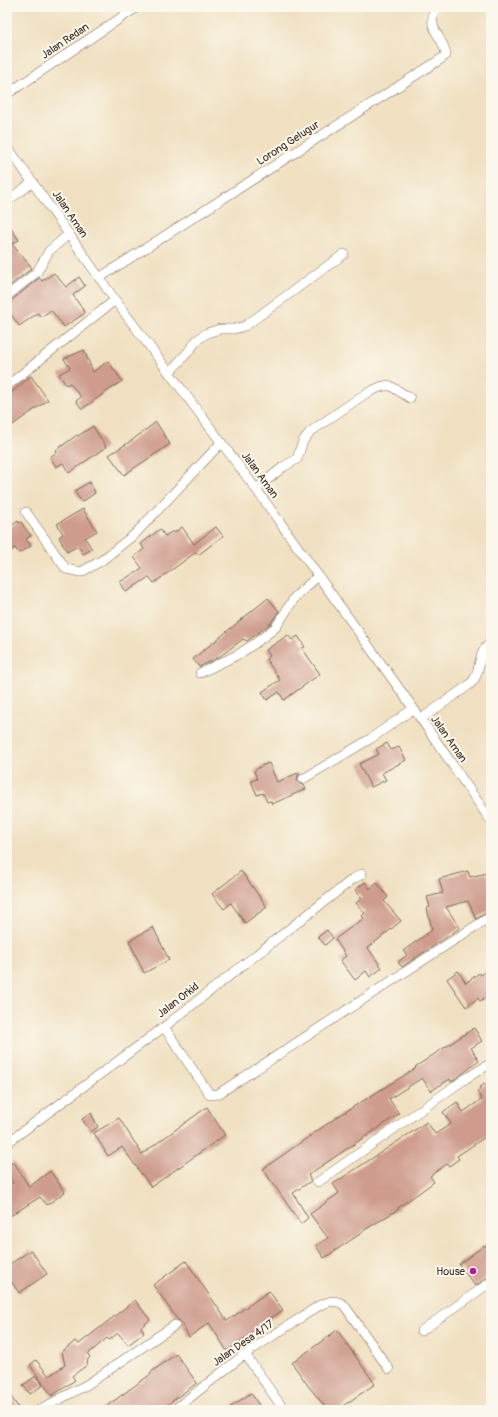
<svg xmlns="http://www.w3.org/2000/svg" width="498" height="1417" font-family="Pangolin,sans-serif">
	<style>
		.building { fill: #ce9b8d }
		.lines { fill: none; stroke-linecap: round; stroke-linejoin: round }
		.street-casing { stroke: #7a6a57; stroke-width: 10 }
		.street { stroke: #fff; stroke-width: 9 }
		.poi-dot { fill: #b5179e; stroke: #fbf7ec; stroke-width: 1.5 }
		.labels { text-anchor: middle; dominant-baseline: central; stroke-width: 4; stroke-linejoin: round; paint-order: stroke }
		.street-label { font-size: 11px; fill: #3b2a1e; stroke: #fbf7ec }
		.poi-label { font-size: 11px; fill: #3b2a1e; stroke: #fbf7ec; text-anchor: end }
	</style>
	<rect width="100%" height="100%" fill="#fbf7ec"/>
	<filter id="ink" filterUnits="userSpaceOnUse"><feTurbulence type="fractalNoise" baseFrequency=".025" numOctaves="2"/><feDisplacementMap in="SourceGraphic" scale="8" xChannelSelector="R" yChannelSelector="G"/><feConvolveMatrix kernelMatrix="1 2 1 2 8 2 1 2 1" color-interpolation-filters="sRGB"/></filter>
	<filter id="wash" filterUnits="userSpaceOnUse"><feTurbulence type="fractalNoise" baseFrequency=".012" numOctaves="4" result="noise"/><feDisplacementMap in="SourceGraphic" scale="16" xChannelSelector="R" yChannelSelector="G"/><feGaussianBlur stdDeviation="0.9" result="paint"/><feColorMatrix in="noise" values="0 0 0 0 0 0 0 0 0 0 0 0 0 0 0 0 0 1.4 0 .05"/><feComposite in="paint" operator="in"/></filter>
	<g filter="url(#wash)">
		<rect width="100%" height="100%" fill="#f0e0c1"/>
		<g id="blocks">
			<path class="building" d="M7,223L19,240L12,244L32,268L7,288Z
				M54,273L66,287L79,277L85,286L73,295L85,313L64,327L51,310L41,317L38,313L19,326L7,309V302L11,301L39,278L42,281Z
				M84,350L93,372L108,361L122,381L82,409L76,401L81,397L70,383L66,385L59,374L70,368L64,359Z
				M31,376L48,400L7,429V396Z
				M156,422L170,444L124,475L109,455L131,441Z
				M93,426L106,447L69,473L63,463L56,467L50,457L57,452L56,450L77,435L78,436Z
				M90,482L95,493L82,502L74,491Z
				M83,509L97,531L85,538L92,549L83,554L78,546L67,552L59,537L63,534L57,524Z
				M18,521L19,523L21,522L31,536L26,539L31,546L19,553L15,548L7,553V529Z
				M182,527L194,544L216,527L223,536L198,555L196,552L154,583L149,577L126,592L120,582L142,568L134,557L144,549L141,544L160,529L165,536L173,531L174,533Z
				M268,598L279,611L271,623L247,641L243,639L219,657L199,667L193,659Z
				M288,635L292,640L298,636L305,647L302,648L320,674L284,700L279,692L267,700L262,692L280,680L266,659L270,656L266,650Z
				M387,743L391,750L399,747L406,760L382,773L386,780L371,787L359,764L379,754L376,749Z
				M269,763L277,782L298,773L299,774L297,779L298,782L300,784L304,785L306,789L272,804L271,801L267,802L263,793L257,795L251,781L257,779L254,771L261,766Z
				M241,871L267,907L245,923L231,903L224,909L212,894Z
				M468,871L470,877L487,873L491,887V910L476,919L468,901L446,907L460,928L402,967L398,962L407,955L403,951L432,930L427,908L430,907L427,897L443,893L439,879Z
				M365,882L370,889L377,883L388,897L384,901L401,921L368,948L382,968L370,977L366,971L355,980L340,960L346,956L335,939L364,918L362,916L365,913L356,903L362,898L355,890Z
				M153,927L169,960L144,973L129,941Z
				M327,930L333,938L325,945L318,937Z
				M491,967V1006L485,998L480,1001L478,998L466,1007L447,979L458,971L466,983L479,973L481,975Z
				M474,1028L482,1041L471,1048L479,1061L451,1082L450,1079L431,1091L422,1078L389,1099L399,1114L308,1175L311,1181L293,1193L308,1218L301,1224L263,1169L337,1117L416,1068L415,1067Z
				M491,1080V1133L457,1156L459,1159L449,1166L447,1164L430,1176L434,1182L398,1208L399,1209L363,1231V1232L324,1258L316,1246L328,1238L310,1214L339,1193L333,1184L427,1122L435,1134L451,1124L443,1112L457,1102L463,1112L482,1099L477,1092L480,1090L479,1088Z
				M207,1107L225,1135L151,1187L122,1147L108,1156L94,1133L119,1118L142,1154Z
				M91,1113L98,1127L91,1132L82,1119Z
				M14,1162L29,1187L50,1171L65,1192L47,1205L40,1197L7,1218V1187L13,1183L7,1175V1166Z
				M485,1245L491,1254V1275L475,1286L459,1264Z
				M31,1250L47,1274L19,1293L7,1275V1266Z
				M186,1261L227,1321L269,1291L283,1310L250,1333L251,1335L227,1351L209,1323L189,1337L180,1321L177,1319L153,1285Z
				M135,1300L150,1320L141,1327L144,1333L128,1345L118,1333L109,1340L107,1338L88,1354L90,1357L88,1359L87,1365L72,1376L75,1380L52,1396L30,1365L36,1360L49,1376L65,1365L62,1352L75,1341L79,1344Z
				M337,1330L375,1384L337,1410H328L309,1387L292,1363Z
				M176,1354L197,1383L160,1410H101L151,1374L150,1373Z
				M36,1376L43,1385L30,1394L23,1385Z
				M7,1391L20,1410H7Z
				M251,1393L262,1410H226Z"/>
		</g>
	</g>
	<g filter="url(#ink)">
		<use href="#blocks" fill-opacity="0" stroke="#7a6a57" stroke-width="1"/>
		<g class="lines">
			<g class="street-casing">
				<path id="street" d="M7,94L137,7
					M7,146L115,300L256,489L421,719L491,821
					M7,201L33,182
					M99,278L441,59L446,55C444,36 425,30 436,7
					M7,296L37,272L49,251L69,234
					M169,373L188,352L197,340L207,333L220,329H234L245,326L344,254
					M7,386L115,300
					M256,489L283,467L297,459L303,441L310,432L365,394L380,387L389,385L410,398
					M26,512L66,569L81,572L101,561L135,534L221,443
					M200,673L239,654L257,642L276,627L295,597L318,576
					M421,719L469,685C471,683 474,680 475,678C481,666 478,651 491,643
					M303,779L370,739L413,709
					M164,1027L210,1095L218,1094L491,916
					M7,1143L164,1027L353,879L362,874
					M318,1182L465,1079L491,1063
					M421,1331L491,1282
					M245,1354L284,1410
					M39,1410L88,1384L175,1325
					M174,1410L245,1354L320,1305C330,1301 335,1299 344,1305L389,1369"/>
			</g>
			<use href="#street" class="street"/>
		</g>
	</g>
	<circle class="poi-dot" cx="473" cy="1271" r="4"/>
	<g class="labels">
		<g class="street-label">
			<text transform="translate(65 41) rotate(-34)">Jalan Redan</text>
			<text transform="translate(288 143) rotate(-33)">Lorong Gelugur</text>
			<text transform="translate(70 214) rotate(56)">Jalan Aman</text>
			<text transform="translate(260 475) rotate(54)">Jalan Aman</text>
			<text transform="translate(449 739) rotate(55)">Jalan Aman</text>
			<text transform="translate(178 1000) rotate(-38)">Jalan Orkid</text>
			<text transform="translate(243 1343) rotate(-35)">Jalan Desa 4/17</text>
		</g>
		<g class="poi-label">
			<text x="465" y="1271">House</text>
		</g>
	</g>
	<rect width="498" height="1417" fill="none" stroke="#fbf7ec" stroke-width="24"/>
</svg>
